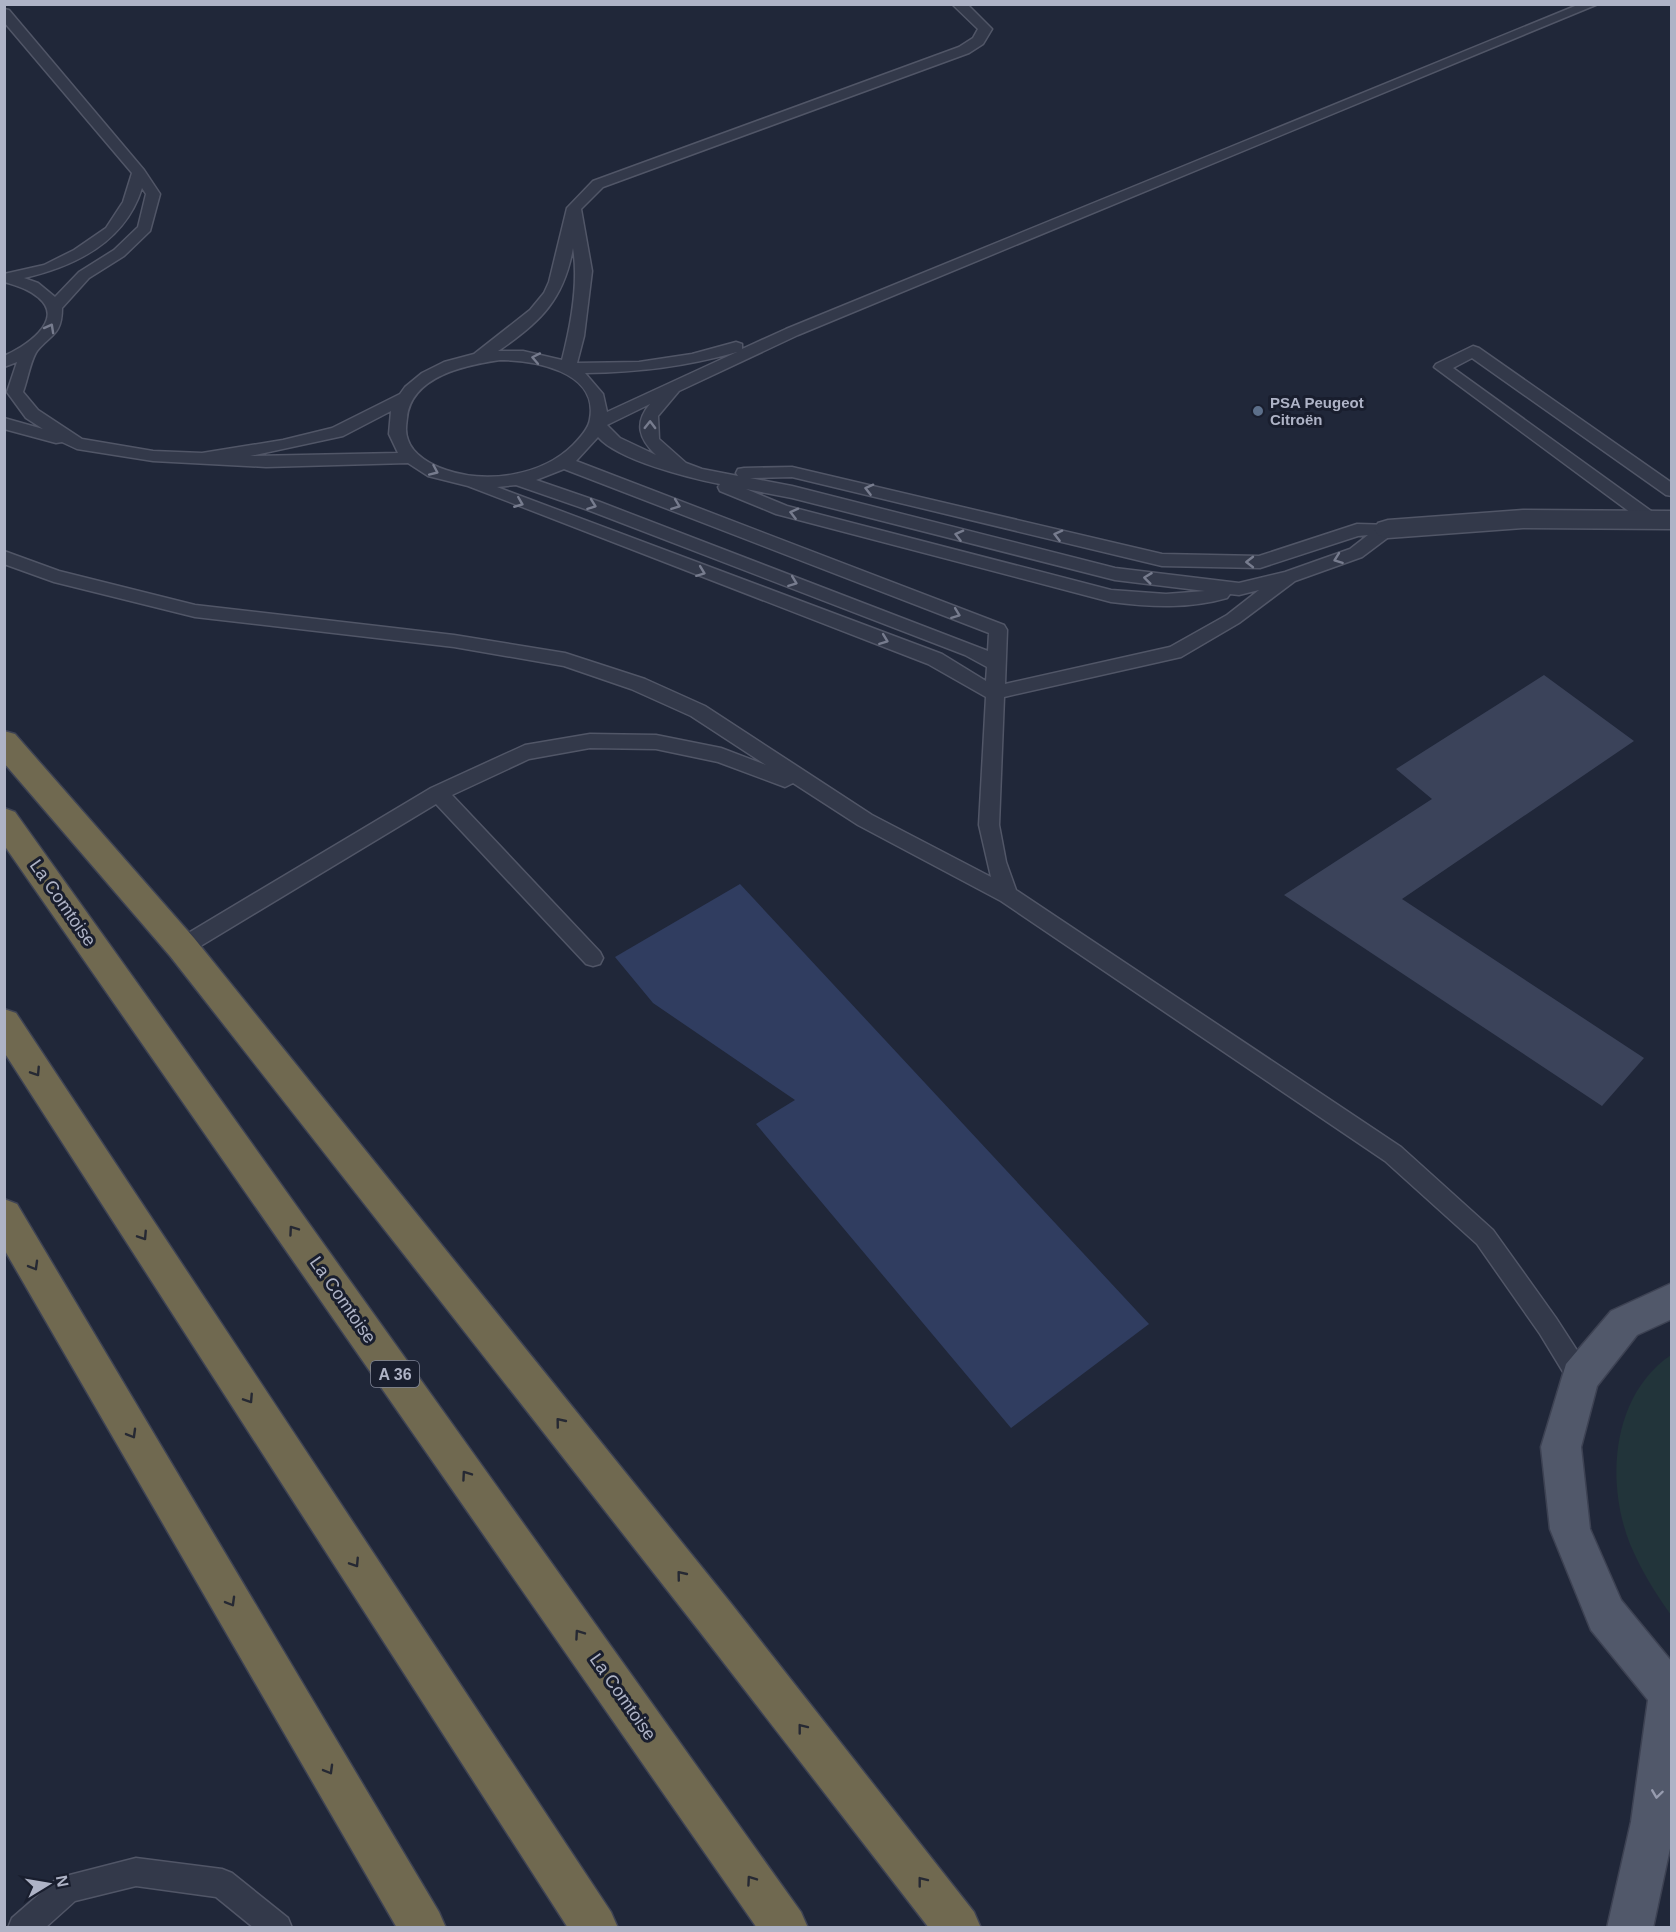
<svg xmlns="http://www.w3.org/2000/svg" width="1676" height="1932" font-family="Arial,sans-serif">
	<style>
		.green { fill: #22343a }
		.water { fill: #303d60 }
		.building { fill: #3b435a }
		.lines { fill: none; stroke-linecap: round; stroke-linejoin: round }
		.lane-casing { stroke: #515667; stroke-width: 3 }
		.street-casing { stroke: #515667; stroke-width: 3 }
		.primary-casing { stroke: #3d4253; stroke-width: 3 }
		.highway-casing { stroke: #3e4354; stroke-width: 3 }
		.lane { fill: #33394a; fill-rule: evenodd }
		.street { fill: #33394a; fill-rule: evenodd }
		.primary { fill: #51586a; fill-rule: evenodd }
		.highway { fill: #706950; fill-rule: evenodd }
		.oneway { stroke: #777c8e }
		.oneway2 { stroke: #262933 }
		.oneway3 { stroke: #979caf }
		.service-dot { fill: #5c6f8a; stroke: #191e2e; stroke-width: 2 }
		.labels { text-anchor: middle; dominant-baseline: central; stroke-width: 6; stroke-linejoin: round; paint-order: stroke }
		.far-poi-label { font-size: 15px; font-weight: bold; fill: #aeb3c6; stroke: #191e2e; text-anchor: start }
		.shield { fill: #191e2e; stroke: #818698; stroke-width: 1.5 }
		.shield-label { font-size: 16px; font-weight: bold; fill: #aeb3c6 }
		.street-label { font-size: 18px; fill: #aeb3c6; stroke: #191e2e }
	</style>
	<rect width="100%" height="100%" fill="#202739"/>
	<path class="green" d="M1671,1355V1615C1655,1593 1641,1570 1630,1544C1605,1481 1612,1395 1671,1355Z"/>
	<path class="water" d="M740,884L1149,1324L1011,1428L756,1124L795,1100L653,1003L615,957Z"/>
	<path class="building" d="M1544,675L1634,741L1402,899L1644,1058L1602,1106L1284,895L1432,799L1396,769Z"/>
	<g class="lines">
		<g class="lane-casing">
			<path id="lane" d="M952,4H967L992,29L983,44L969,53L603,187L581,209L592,271L584,336L577,363L639,362L692,354L736,342L742,344V349L786,329L1580,4H1598L798,335L679,391L658,416L659,439L686,463L702,469L738,476L736,473L738,469L744,468L792,467L1162,554L1259,556L1357,524L1394,525L1397,529L1394,533L1362,557L1295,581L1239,623L1181,657L1004,697L999,825L1006,862L1016,890L1401,1147L1493,1230L1556,1318L1589,1369L1592,1377L1589,1385L1580,1389L1571,1385L1540,1334L1477,1244L1385,1161L1001,901L858,825L793,783L785,787L718,762L656,749L590,748L529,759L452,795L600,952L603,958L600,964L593,966L586,964L436,804L189,953L182,955L175,953L172,947L175,941L431,788L525,745L590,734L656,735L721,748L766,765L691,716L631,689L564,666L454,647L195,617L54,582L4,564V551L59,571L195,605L454,635L565,653L645,679L705,706L872,815L991,877L979,825L986,697L928,664L468,486L428,476L408,463L266,467L153,461L77,449L62,442L56,443L4,429V418L43,429L26,418L7,392L17,362L4,367V356C23,348 66,321 39,298C29,289 17,286 5,282L4,274L44,265L74,250L106,228L123,202L132,173L4,22V9L9,10L144,170L160,194L150,231L124,256L89,278L62,308C62,335 51,334 37,351C31,359 27,382 23,392L38,410L82,439L153,451L202,453L283,440L332,428L400,394L405,387L422,373L444,362L474,354L530,310L544,293L549,282L567,208L593,181L959,47L973,38L978,29ZM142,188L146,194L138,227L114,250L79,272L55,297L38,283L24,278C76,266 125,242 142,188ZM573,248C579,283 571,325 562,360L523,351H498C541,322 564,299 573,248ZM737,352L607,412L603,394L585,373C640,372 683,367 737,352ZM500,360C533,360 599,371 590,419C589,428 580,438 573,445C542,476 487,484 446,470C431,465 413,455 408,440C405,432 406,426 407,418C411,376 466,365 500,360ZM650,404C634,423 639,439 656,455L620,438L607,425ZM391,411L389,434L398,453L250,456L343,436ZM598,437C618,460 689,478 720,484L718,487L720,491L776,514L1111,602C1150,607 1189,609 1227,598L1230,594L1239,595L1259,590L1227,615L1170,647L1005,684L1007,630L1004,625L576,461ZM564,469L989,633L988,651L600,502L536,480ZM792,477L1162,566L1260,568L1358,536L1368,535L1350,549L1285,572L1239,583L1115,568L792,486L750,478ZM516,485L588,510L965,655L987,667L986,681L942,654L497,487ZM746,489L792,498L1115,580L1205,591L1166,594L1111,590L787,506Z
				M1473,346L1479,348L1672,483V496L1666,495L1472,358L1453,368L1658,516L1661,520L1658,524H1646L1434,367L1436,364Z
				M136,1858L222,1869L232,1873L288,1918L292,1928H254L216,1897L136,1886L75,1901L45,1928H8L12,1918L58,1878Z"/>
		</g>
		<g class="street-casing">
			<path id="street" d="M1523,510L1672,511V529L1523,528L1388,538L1378,535L1374,529L1378,523L1388,520Z"/>
		</g>
		<g class="primary-casing">
			<path id="primary" d="M1672,1283V1319L1637,1335L1597,1386L1581,1447L1590,1529L1621,1600L1672,1662V1839L1653,1928H1607L1631,1822L1648,1700L1591,1630L1550,1529L1541,1447L1566,1364L1611,1311Z"/>
		</g>
		<g class="highway-casing">
			<path id="highway" d="M4,731L15,734L194,938L730,1602L974,1912L981,1928H929L700,1632L170,956L4,763Z
				M4,808L15,812L801,1912L808,1928H757L4,845Z
				M4,1009L16,1013L611,1912L618,1928H568L4,1052Z
				M4,1199L17,1204L439,1912L446,1928H397L4,1249Z"/>
		</g>
		<use href="#lane" class="lane"/>
		<use href="#street" class="street"/>
		<use href="#primary" class="primary"/>
		<use href="#highway" class="highway"/>
	</g>
	<defs><path id="oneway-chevron" d="M-2-3.5L2.5 0L-2 3.5" fill="none" stroke-width="1.6" stroke-linecap="round" stroke-linejoin="round" transform="scale(1.5)"/></defs>
	<g class="oneway">
		<use href="#oneway-chevron" transform="translate(50 328) rotate(-61)"/>
		<use href="#oneway-chevron" transform="translate(536 358) rotate(-169)"/>
		<use href="#oneway-chevron" transform="translate(650 425) rotate(-89)"/>
		<use href="#oneway-chevron" transform="translate(434 471) rotate(24)"/>
		<use href="#oneway-chevron" transform="translate(869 489) rotate(-166)"/>
		<use href="#oneway-chevron" transform="translate(519 503) rotate(22)"/>
		<use href="#oneway-chevron" transform="translate(592 505) rotate(20)"/>
		<use href="#oneway-chevron" transform="translate(676 505) rotate(21)"/>
		<use href="#oneway-chevron" transform="translate(794 513) rotate(-166)"/>
		<use href="#oneway-chevron" transform="translate(959 535) rotate(-166)"/>
		<use href="#oneway-chevron" transform="translate(1058 535) rotate(-166)"/>
		<use href="#oneway-chevron" transform="translate(1338 559) rotate(160)"/>
		<use href="#oneway-chevron" transform="translate(1250 562) rotate(-180)"/>
		<use href="#oneway-chevron" transform="translate(701 572) rotate(21)"/>
		<use href="#oneway-chevron" transform="translate(1148 578) rotate(-173)"/>
		<use href="#oneway-chevron" transform="translate(793 582) rotate(21)"/>
		<use href="#oneway-chevron" transform="translate(956 614) rotate(21)"/>
		<use href="#oneway-chevron" transform="translate(884 640) rotate(21)"/>
	</g>
	<g class="oneway2">
		<use href="#oneway-chevron" transform="translate(36 1072) rotate(57)"/>
		<use href="#oneway-chevron" transform="translate(293 1230) rotate(-125)"/>
		<use href="#oneway-chevron" transform="translate(143 1236) rotate(57)"/>
		<use href="#oneway-chevron" transform="translate(34 1266) rotate(60)"/>
		<use href="#oneway-chevron" transform="translate(249 1399) rotate(57)"/>
		<use href="#oneway-chevron" transform="translate(560 1422) rotate(-129)"/>
		<use href="#oneway-chevron" transform="translate(132 1434) rotate(60)"/>
		<use href="#oneway-chevron" transform="translate(466 1475) rotate(-125)"/>
		<use href="#oneway-chevron" transform="translate(355 1563) rotate(57)"/>
		<use href="#oneway-chevron" transform="translate(681 1575) rotate(-129)"/>
		<use href="#oneway-chevron" transform="translate(231 1602) rotate(60)"/>
		<use href="#oneway-chevron" transform="translate(579 1634) rotate(-125)"/>
		<use href="#oneway-chevron" transform="translate(802 1728) rotate(-128)"/>
		<use href="#oneway-chevron" transform="translate(329 1770) rotate(60)"/>
		<use href="#oneway-chevron" transform="translate(751 1880) rotate(-125)"/>
		<use href="#oneway-chevron" transform="translate(922 1881) rotate(-128)"/>
	</g>
	<use class="oneway3" href="#oneway-chevron" transform="translate(1657 1794) rotate(98)"/>
	<circle class="service-dot" cx="1258" cy="411" r="6"/>
	<g class="labels">
		<g class="far-poi-label">
			<text x="1270" y="402">PSA Peugeot<tspan x="1270" dy="17">Citroën</tspan></text>
		</g>
		<rect class="shield" x="371" y="1361" width="48" height="26" rx="4.5"/>
		<g class="shield-label">
			<text x="395" y="1374">A 36</text>
		</g>
		<g class="street-label">
			<text transform="translate(63 903) rotate(55)">La Comtoise</text>
			<text transform="translate(343 1300) rotate(55)">La Comtoise</text>
			<text transform="translate(623 1697) rotate(55)">La Comtoise</text>
		</g>
	</g>
	<rect width="1676" height="1932" fill="none" stroke="#aeb3c6" stroke-width="12"/>
	<g transform="translate(48 1884) rotate(79)" stroke="#191e2e" stroke-width="4.5" paint-order="stroke">
	<path d="M0-4.5L10 22L0 15L-10 22Z" fill="#aeb3c6"/>
	<text y="-9" font-size="16" font-weight="bold" text-anchor="middle" fill="#aeb3c6">N</text>
	</g>
</svg>
